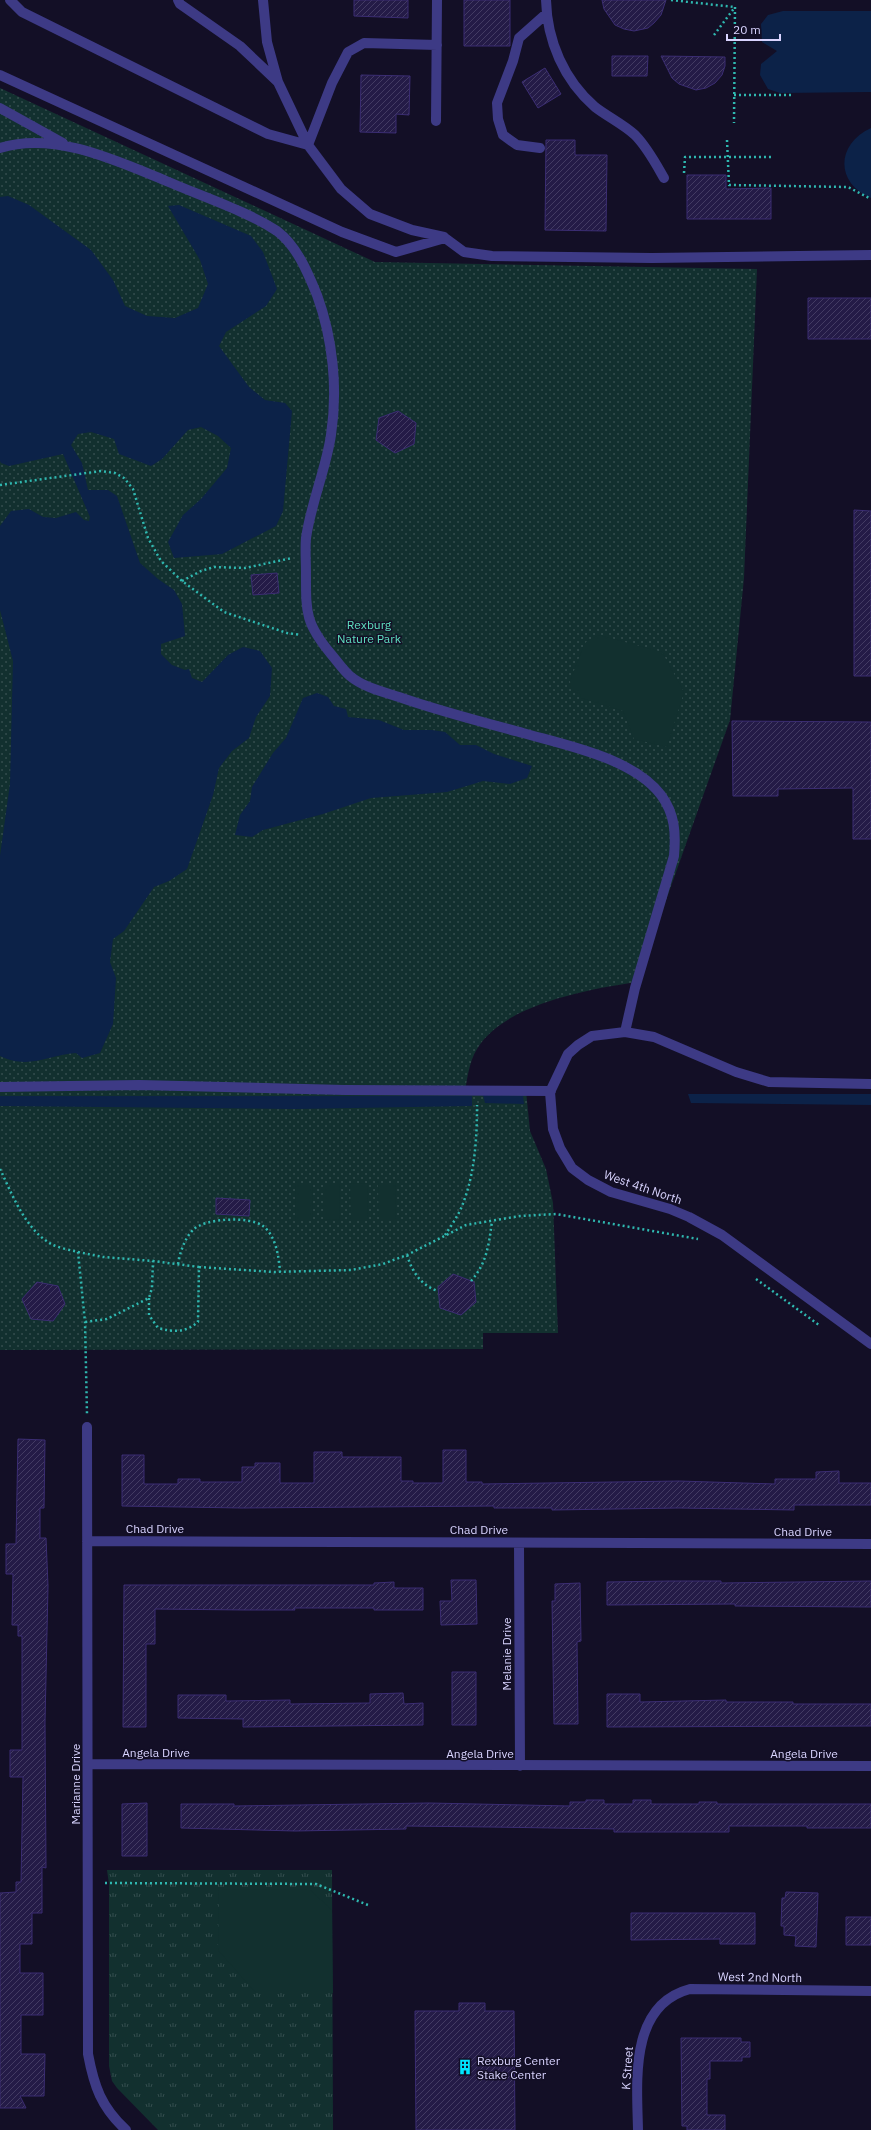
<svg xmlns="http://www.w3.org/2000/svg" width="871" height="2130" font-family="'IBM Plex Sans',sans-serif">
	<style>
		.grass { fill: url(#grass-tufts) }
		.park { fill: url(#park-dots) }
		.pitch { fill: #12302f }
		.water { fill: #0c2248 }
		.building { fill: url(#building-hatch); stroke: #3b2d73 }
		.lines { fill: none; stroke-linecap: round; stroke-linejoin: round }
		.path { stroke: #2fb8b0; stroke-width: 2.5; stroke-dasharray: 2 3; stroke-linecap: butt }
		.minor { stroke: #3d3a85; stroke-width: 10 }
		.labels { text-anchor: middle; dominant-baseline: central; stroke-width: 3; stroke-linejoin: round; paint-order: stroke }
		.park-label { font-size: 12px; fill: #5fe0c0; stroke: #130f26 }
		.street-label { font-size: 12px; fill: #d9d4ff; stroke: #130f26 }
		.poi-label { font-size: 12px; fill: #d9d4ff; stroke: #130f26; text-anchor: start }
	</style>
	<defs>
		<pattern id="grass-tufts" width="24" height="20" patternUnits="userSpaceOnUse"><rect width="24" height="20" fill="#12302f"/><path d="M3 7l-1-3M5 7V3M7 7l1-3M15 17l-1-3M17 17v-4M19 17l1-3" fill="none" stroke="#344d4e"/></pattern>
		<pattern id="park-dots" width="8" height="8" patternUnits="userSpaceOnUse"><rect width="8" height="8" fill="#12302f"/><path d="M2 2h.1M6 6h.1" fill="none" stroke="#344d4e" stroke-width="1.8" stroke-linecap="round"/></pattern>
		<pattern id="building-hatch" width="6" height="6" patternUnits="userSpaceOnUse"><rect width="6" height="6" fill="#241b47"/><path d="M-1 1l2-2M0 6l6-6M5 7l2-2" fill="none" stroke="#433b63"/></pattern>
	</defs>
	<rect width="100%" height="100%" fill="#130f26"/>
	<path class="grass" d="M107,1870H332L333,2130H158L117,2088L112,2081L109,2066V1884Z"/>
	<path class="park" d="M0,88L375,262L757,269L744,578L730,720L637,982C590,989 511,1003 481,1043C470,1057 468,1074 465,1091H526L530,1131L546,1169L553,1203L558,1333H483V1349L0,1350Z"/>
	<path class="pitch" d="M599,635L662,652L684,692L667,747L634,739L623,711L581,698L580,694L571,690L570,681L584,645L587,641Z
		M367,1183L368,1219H351L350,1184Z
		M378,1183H395L396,1219H379Z
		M295,1184H312L313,1220H296Z
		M323,1184H339L340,1219L323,1220Z
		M219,1889L310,1890L332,1910L333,1993H256L218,1950Z"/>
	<path class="water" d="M783,11H871V92L780,93L768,89L760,75L761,64L777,51L762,42L761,24L768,15Z
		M871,128V198C835,183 836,144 871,128Z
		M8,196L29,205L91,250L113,280L125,306L147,316L175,318L198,308L208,284L200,260L168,206L179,205L251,236L263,252L277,289L266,306L226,332L219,346L249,387L265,400L285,403L292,411L283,511L276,526L222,554L174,558L168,542L183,515L201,499L227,468L231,448L218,436L201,427L188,430L162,459L151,466L119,454L114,439L91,432L78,434L71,445L82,463L88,490H108L117,496L140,563L158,579L174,590L182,604L185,636L161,644V654L172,665L185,670L189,669L192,678L202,682L228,655L243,647L260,651L272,668L270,696L256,717L249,738L232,751L219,768L213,795L187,869L169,881L154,887L124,931L113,939L110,962L116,978L113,1024L100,1053L82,1058L76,1053C47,1055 29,1070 0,1056V856L10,784L13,661L0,610V526L11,511L29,509L43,517L56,518L76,512L84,520L89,521L90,517L63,454L9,466L1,463L0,461V197Z
		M317,693L328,697L334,706L346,709L348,717L379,720L404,730H432L445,732L460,745H476L494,754L532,766L527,778L510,784L483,781L447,792L371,798L323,814L263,830L252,837L235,835L240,815L250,801L252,787L273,753L286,738L303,698Z
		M688,1094H871V1105L691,1103Z
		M483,1095L523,1096L524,1104L485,1103Z
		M0,1096H472V1106L294,1109L0,1106Z"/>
	<path class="building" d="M354,0H408V18L354,16Z
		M464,0H510V46H464Z
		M602,0H666L661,15L654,23L648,28L634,31L624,29L615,25L604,9Z
		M612,56H648L647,76H612Z
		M661,56L725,57V66L722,75L715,83L706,88L696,90L679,84L672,78Z
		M545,68L561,94L538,108L522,82Z
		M361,75L410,76L409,115L396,114V133L360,132Z
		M546,140H575V155H607L606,231L545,230Z
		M687,175H726V189L771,188V219H687Z
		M808,298H871V339H808Z
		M398,411L416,423L414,444L395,453L376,440L379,418Z
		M854,510L871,511V676H854Z
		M277,573L279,593L253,595L251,575Z
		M732,721L871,722V839H853V788L778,789V796H733Z
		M216,1198L250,1200L249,1216L216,1214Z
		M453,1274L474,1282L476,1302L461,1315L440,1308L438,1287Z
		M37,1282L58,1286L65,1304L53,1321L31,1319L22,1299Z
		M18,1439L45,1440L44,1508H40V1538H46L48,1586L45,1722L46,1868L42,1867V1913H32V1944H20V1973H43V2015H21V2054H45L44,2096H20L26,2108H0V1893L16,1892V1882H21L23,1777H10V1750H22V1636H18V1625H12L13,1574H6V1544H16Z
		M443,1450H466V1482H482V1484L679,1481L775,1484V1479H816V1472L839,1471V1483H871V1505H794V1510L679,1508L552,1510V1508H494V1506L242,1508L122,1506V1455H144V1484H178V1479H200V1482H242V1467H255V1463H280V1483H314V1452H342V1457H401V1481H413V1483H443Z
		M451,1580H476L477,1624L441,1625L440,1601H452Z
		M669,1581H721V1583L871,1581V1607L735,1606V1604L607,1605V1582Z
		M394,1582V1588H423V1610H374V1608H294L295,1610H245L155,1609V1644H146V1727H123L124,1585H374V1583Z
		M580,1583L581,1641L577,1642L578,1724H554L552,1601H555V1584Z
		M452,1672H476V1725H452Z
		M403,1693L404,1704L423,1703V1725L243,1727V1719L178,1718V1695H226V1701L290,1700V1704L370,1703V1694Z
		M607,1694H640V1702L726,1700V1702H793V1704H871V1726L607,1727Z
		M586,1800H604V1804H633V1800H651V1804H699V1802H717V1804H871V1828H807V1826H729V1832H614V1829L491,1827L406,1826V1829L295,1831L181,1828V1804H234V1806L429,1803L570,1806V1802H586Z
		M147,1803V1856H122V1804Z
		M786,1892L818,1893L816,1947L795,1946L796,1936L784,1935V1926H781L782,1898H785Z
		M631,1913H755V1944H720V1939L631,1940Z
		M846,1917H871V1945H846Z
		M459,2003H485V2011H514L515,2130H416L415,2011H459Z
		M681,2038H741V2042H750V2057H742V2061H710V2079H707V2115H725V2130H687V2126H682Z"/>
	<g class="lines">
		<path class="path" d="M671,0L734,7
			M714,35L735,7L734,123
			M734,95H793
			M727,140L729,185L848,187L871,199
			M684,173L685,157H773
			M0,485L101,471L115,473L124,478L133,489L148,538L161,561L182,581L224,612L287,633L301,635
			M182,581L201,571L214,567L245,568L292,558
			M0,1169C12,1194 25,1229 51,1244C59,1248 70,1250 78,1252L85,1322L87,1414
			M445,1235C451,1226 458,1216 462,1206C475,1174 477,1138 477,1105
			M78,1252L103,1257L153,1261L152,1288L149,1298L107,1319L85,1322
			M407,1255C412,1271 420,1285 438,1291
			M178,1264C180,1253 184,1239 193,1230C204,1218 250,1216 263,1226C276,1236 279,1257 280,1272
			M199,1267L274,1272L351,1270L383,1264L407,1255L466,1225L520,1216L556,1214L698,1239
			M756,1279L819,1325
			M471,1281C487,1263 489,1244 492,1221
			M149,1298V1315L158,1328C173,1332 185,1333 198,1322L199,1267L153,1261
			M105,1883L316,1884L368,1905"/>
		<path class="minor" d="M10,0L22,12L268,134L308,145L341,189L370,214L412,230L444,237
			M178,0L180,4L240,46L278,82
			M263,0L267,42L278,82L308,145
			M546,0C547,41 564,80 595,107C608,117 623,124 635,135C647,147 656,164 664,178
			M0,75L342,232L396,252L445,238L464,252L492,256L652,258L871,255
			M0,108L63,143
			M436,121L437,0
			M308,145L332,83L348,52L364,43L437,45
			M0,148C53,131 115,160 164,180C198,195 247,211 277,231C297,246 308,273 317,295C333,339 338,389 331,435C326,469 311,503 306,538C305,549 306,561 306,573C306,612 305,623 331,654C337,661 343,670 350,676C363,687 383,692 399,697C439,711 482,722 523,733C565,745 633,758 661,795C675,814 676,833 674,856L635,988L625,1032
			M540,148L517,145L503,135L498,119L497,103L513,61L519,38L546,14
			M871,1084L769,1082L736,1072L654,1037L625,1032L592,1036L578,1045L568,1054L550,1092L553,1129L560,1148L572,1168L588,1180L611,1192L670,1209L689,1217L722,1235L871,1344
			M0,1087L139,1085L345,1090L551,1091
			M87,1427L88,2054C94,2086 101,2107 126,2130
			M87,1541L871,1544
			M519,1543L520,1766
			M88,1764L871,1766
			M638,2130C637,2081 629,2005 690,1989L871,1991"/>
	</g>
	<defs>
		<g id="building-bare" transform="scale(1.2)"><path d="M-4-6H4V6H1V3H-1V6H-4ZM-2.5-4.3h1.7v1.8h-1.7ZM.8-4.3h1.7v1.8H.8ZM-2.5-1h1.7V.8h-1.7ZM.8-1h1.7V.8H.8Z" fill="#00e5ff" stroke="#130f26" stroke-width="2.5" paint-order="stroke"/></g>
	</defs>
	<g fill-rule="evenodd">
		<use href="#building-bare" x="465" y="2067"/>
	</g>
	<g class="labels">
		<g class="park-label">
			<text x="369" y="624">Rexburg<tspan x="369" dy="14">Nature Park</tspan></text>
		</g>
		<g class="street-label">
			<text transform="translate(643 1187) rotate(19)">West 4th North</text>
			<text x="155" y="1528">Chad Drive</text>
			<text x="479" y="1529">Chad Drive</text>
			<text x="803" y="1531">Chad Drive</text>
			<text transform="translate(506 1654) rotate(-90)">Melanie Drive</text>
			<text x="156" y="1752">Angela Drive</text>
			<text x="480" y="1753">Angela Drive</text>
			<text x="804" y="1753">Angela Drive</text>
			<text transform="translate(75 1784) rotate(-90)">Marianne Drive</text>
			<text transform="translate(760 1977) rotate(1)">West 2nd North</text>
			<text transform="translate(627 2068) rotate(-86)">K Street</text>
		</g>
		<g class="poi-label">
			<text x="477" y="2060">Rexburg Center<tspan x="477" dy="14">Stake Center</tspan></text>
		</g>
	</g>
	<path d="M727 34v6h53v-6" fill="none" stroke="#d9d4ff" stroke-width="2"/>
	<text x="733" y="34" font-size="12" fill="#d9d4ff" stroke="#130f26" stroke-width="3" paint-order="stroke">20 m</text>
</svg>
